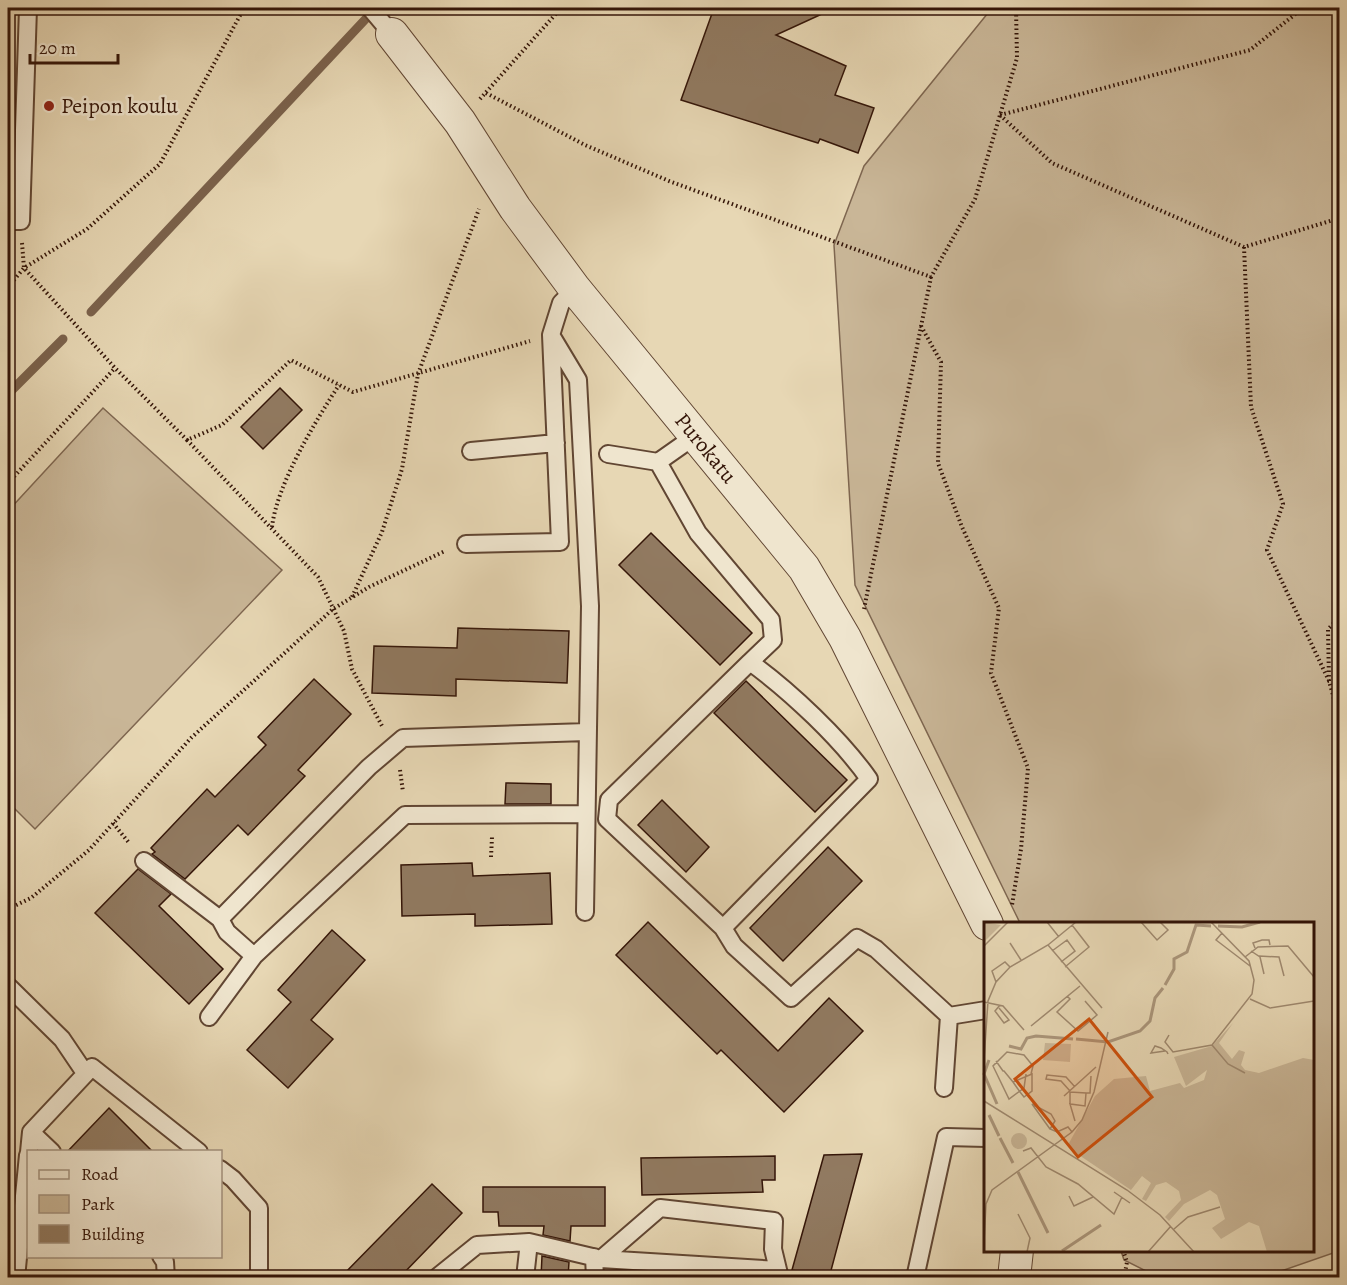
<svg xmlns="http://www.w3.org/2000/svg" width="1347" height="1285" font-family="Alegreya,serif">
	<style>
		.green { fill: #c9b697; stroke: #7e6650; stroke-width: 1.5 }
		.lines { fill: none; stroke-linecap: round; stroke-linejoin: round }
		.stream { stroke: #7b624c; stroke-width: 9 }
		.building { fill: #917a61; stroke: #341508; stroke-width: 1.5 }
		.lane-casing { stroke: #614633; stroke-width: 20 }
		.street-casing { stroke: #614633; stroke-width: 34 }
		.path { stroke: #341508; stroke-width: 4; stroke-dasharray: 1.5 3; stroke-linecap: butt }
		.lane { stroke: #efe5ce; stroke-width: 16 }
		.street { stroke: #efe5ce; stroke-width: 32 }
		.poi-dot { fill: #8f2418; stroke: #efe5ce; stroke-width: 2 }
		.labels { text-anchor: middle; dominant-baseline: central; stroke-width: 5; stroke-linejoin: round; paint-order: stroke }
		.poi-label { font-size: 22px; fill: #341508; stroke: #efe5ce; text-anchor: start }
		.street-label { font-size: 22px; fill: #341508; stroke: #efe5ce }
		.inset-river { fill: none; stroke: #aa957a; stroke-width: 3 }
		.inset-road { fill: none; stroke: #9f896f; stroke-width: 1.5 }
		.view { fill: #cd4f0b; fill-opacity: 0.15; stroke: #cd4f0b; stroke-width: 3 }
		.inset-edge { fill: none; stroke: #341508; stroke-width: 3 }
	</style>
	<rect width="100%" height="100%" fill="#e7d7b4"/>
	<filter id="stains"><feTurbulence type="fractalNoise" baseFrequency=".00333" numOctaves="4"/><feColorMatrix values="0 0 0 0 .2 0 0 0 0 .09 0 0 0 0 .02 0 0 0 .5 -.17"/></filter>
	<radialGradient id="worn" r=".72"><stop offset=".6" stop-color="#630" stop-opacity="0"/><stop offset="1" stop-color="#630" stop-opacity=".3"/></radialGradient>
	<path class="green" d="M992,8H1339V1251L1261,1278L1158,1277L1124,1260L1121,1251L1312,1250V924L1020,923L855,585L834,245L864,166Z
		M103,408L282,570L35,829L8,802V511Z"/>
	<g class="lines">
		<path class="stream" d="M91,312L375,9
			M8,394L63,339"/>
	</g>
	<path class="building" d="M714,8H835L776,35L846,66L835,95L874,108L858,153L820,139L818,143L681,100Z
		M280,388L302,410L263,449L241,427Z
		M651,533L752,633L720,665L619,565Z
		M458,628L569,631L567,683L456,679V696L372,693L374,646L457,648Z
		M314,679L351,714L298,770L305,776L248,835L238,825L185,879L152,854L155,852L151,848L207,789L215,797L266,745L258,737Z
		M746,681L847,780L815,812L714,713Z
		M506,783L551,784V804H505Z
		M662,800L709,847L686,872L638,825Z
		M828,847L862,881L783,961L750,928Z
		M472,863L473,876L550,873L552,924L475,926V914L402,916L401,865Z
		M138,869L171,894L159,906L223,969L189,1004L95,913Z
		M648,922L778,1051L829,998L863,1031L784,1112L721,1050L717,1054L616,955Z
		M332,930L365,960L311,1020L333,1039L288,1088L247,1050L291,1002L278,990Z
		M109,1108L153,1152H67Z
		M862,1154L829,1278L792,1270L824,1155Z
		M775,1156V1180H762L763,1192L642,1195L641,1158Z
		M432,1184L462,1213L399,1278H340Z
		M483,1187H605V1226H571L570,1241L543,1235L544,1226H499L498,1212H483Z
		M542,1256L569,1262L568,1278H541Z"/>
	<g class="lines">
		<g class="lane-casing">
			<path id="lane" d="M370,8L392,34
				M8,221H21L28,8
				M551,335L578,380L590,606L585,912
				M471,451L556,443
				M608,454L658,462L698,533L771,620L773,640L750,662
				M658,462L695,436
				M466,544L560,542L551,335L561,303L575,289
				M586,814L405,815L254,956L227,932L220,919L369,767L403,738L587,732
				M144,861L220,919
				M723,928L607,819L609,800L750,662C790,691 841,739 869,779L723,928L734,946L791,998L857,938L876,949L949,1016
				M8,986L62,1039L85,1073
				M209,1017L254,956
				M944,1088L949,1016L986,1010
				M31,1132L52,1152
				M29,1152L31,1132L92,1067L199,1152
				M220,1169L233,1179L259,1208V1278
				M161,1256L165,1262L166,1278
				M594,1257L595,1278
				M601,1259L778,1270
				M16,1278L28,1155
				M436,1278L477,1245L529,1242L601,1259L660,1208L774,1221L773,1249L780,1278
				M525,1278L529,1242
				M915,1278L946,1137L986,1138"/>
		</g>
		<g class="street-casing">
			<g id="street">
				<path id="s1" d="M392,34L460,122L515,208L575,289L804,568L845,638L987,924"/>
				<path d="M1014,1278L1017,1250"/>
			</g>
		</g>
		<path class="path" d="M486,93L585,145L669,181L931,277L975,199L1017,58L1016,8
			M480,99L561,8
			M1000,115L1052,163L1244,247L1340,218
			M1000,115L1250,50L1303,8
			M22,243L24,268L115,368L187,440L222,425L291,360L353,392L530,341
			M1244,247L1251,407L1283,504L1267,550L1329,681L1340,720
			M8,287L24,268L87,229L160,164L244,8
			M921,326L941,362L938,463L962,527L999,608L991,673L1028,768L1021,849L1012,905
			M187,440L318,577L344,631L352,669L382,726
			M8,483L115,368
			M272,527C277,484 315,422 339,385
			M352,597L382,532L402,469L418,374L479,209
			M864,609L931,277
			M1340,617L1328,629L1329,681H1340
			M400,770L403,792
			M113,823L130,844
			M491,857L492,837
			M8,909L31,898L89,850L191,738L333,609L369,587L445,551
			M1123,1250L1127,1262L1124,1278"/>
		<use href="#lane" class="lane"/>
		<use href="#street" class="street"/>
	</g>
	<circle class="poi-dot" cx="49" cy="106" r="6"/>
	<g class="labels">
		<g class="poi-label">
			<text x="61" y="106">Peipon koulu</text>
		</g>
		<g class="street-label">
			<text stroke="none"><textPath href="#s1" startOffset="520">Purokatu</textPath></text>
		</g>
	</g>
	<g transform="translate(984 922)">
		<rect width="330" height="330" fill="#e7d7b4"/>
		<path d="M0,0L17,3L0,20ZM249,101L235,121L248,137L255,128L261,130L257,143L261,148L275,151L319,136L330,138V330H283L275,304L265,300L237,317L228,306L241,297L233,273L226,268L200,282L185,299L181,295L197,278L195,269L182,260L172,263L162,279L158,277L167,261L158,254L147,268L86,227L85,221L111,174L130,157L162,154L166,169L196,161L200,166L220,158L223,148L202,164L190,135L228,124ZM61,121L87,122L86,140L59,138ZM27 219a8 8 0 1 1 16 0a8 8 0 1 1-16 0Z" fill="#c9b697"/>
		<path class="inset-river" d="M234,4L258,5L276,0M181,63L190,47V37L203,30L212,3L227,4M92,117L124,120L156,109L166,99L171,76L179,66M25,124L37,127L43,116L52,114L89,117M5,138L0,152L13,182M5,193L15,214M16,216L29,241M34,250L64,311M78,329L117,303"/>
		<path class="inset-road" d="M63,0L75,15M157,0L173,18L184,8L176,0M238,11L232,18L266,44M26,21L37,38M64,23L118,86M0,24L24,0M271,26L269,21L278,18H285L286,23M68,29L83,18L91,29L77,40M267,29L276,35L280,52M275,34L295,35L300,54M261,35L274,25L304,24L330,55M81,45L105,25L88,3M12,60L8,49L21,40L26,45M83,74L86,77L73,90L94,109L113,93L101,79M266,77L286,86L330,79M0,80L19,84L40,108M15,86L25,98L20,101L11,89L16,83M47,104L96,64M185,113L181,120L189,130L228,123L268,72L270,58L265,39L227,0M228,123L244,142L261,151M181,129L167,131L171,124L177,126L183,130L184,132M0,138L4,79L12,60L26,45L64,23L92,0M12,139L19,149H20L29,160L36,170L40,175L48,169V152L29,160M42,152L40,166L25,177L9,144L23,130L40,133L49,144L47,152M86,169L77,159L62,157L63,153L82,155L91,165M102,171H106L107,154M80,174L112,145M0,179L143,268L176,293L210,330M86,182V170L102,171L101,184L86,182L91,199M66,207L48,182L67,192L71,199L66,207L73,210L84,205L88,210M39,229L47,226L62,245L94,262L130,292L138,275M130,270L146,281M85,274L90,284L109,275M34,292L46,316L43,330M190,307L204,295L236,285M0,320L2,282L8,268L88,210L98,198L110,170L124,110M164,330L187,304"/>
		<path class="view" d="M105,97L168,175L94,235L31,157Z"/>
		<rect width="330" height="330" class="inset-edge"/>
	</g>
	<rect width="1347" height="1285" fill="none" stroke="#e7d7b4" stroke-width="30"/>
	<rect x="9" y="9" width="1329" height="1267" fill="none" stroke="#341508" stroke-width="3"/>
	<rect x="15" y="15" width="1317" height="1255" fill="none" stroke="#341508" stroke-width="1.5"/>
	<rect x="27" y="1150" width="195" height="108" fill="#efe5ce" stroke="#a4927f" stroke-width="1.5"/>
	<rect x="39" y="1170" width="30" height="9" fill="#efe5ce" stroke="#a4927f" stroke-width="1.5"/>
	<text x="81" y="1180" font-size="18" fill="#341508">Road</text>
	<rect x="39" y="1195" width="30" height="18" fill="#c9b697" stroke="#a4927f" stroke-width="1.5"/>
	<text x="81" y="1210" font-size="18" fill="#341508">Park</text>
	<rect x="39" y="1225" width="30" height="18" fill="#917a61" stroke="#a4927f" stroke-width="1.5"/>
	<text x="81" y="1240" font-size="18" fill="#341508">Building</text>
	<path d="M30 54v9h88v-9" fill="none" stroke="#341508" stroke-width="3"/>
	<text x="39" y="54" font-size="18" fill="#341508" stroke="#efe5ce" stroke-width="4.5" paint-order="stroke">20 m</text>
	<rect width="100%" height="100%" filter="url(#stains)"/>
	<rect width="100%" height="100%" fill="url(#worn)"/>
</svg>
